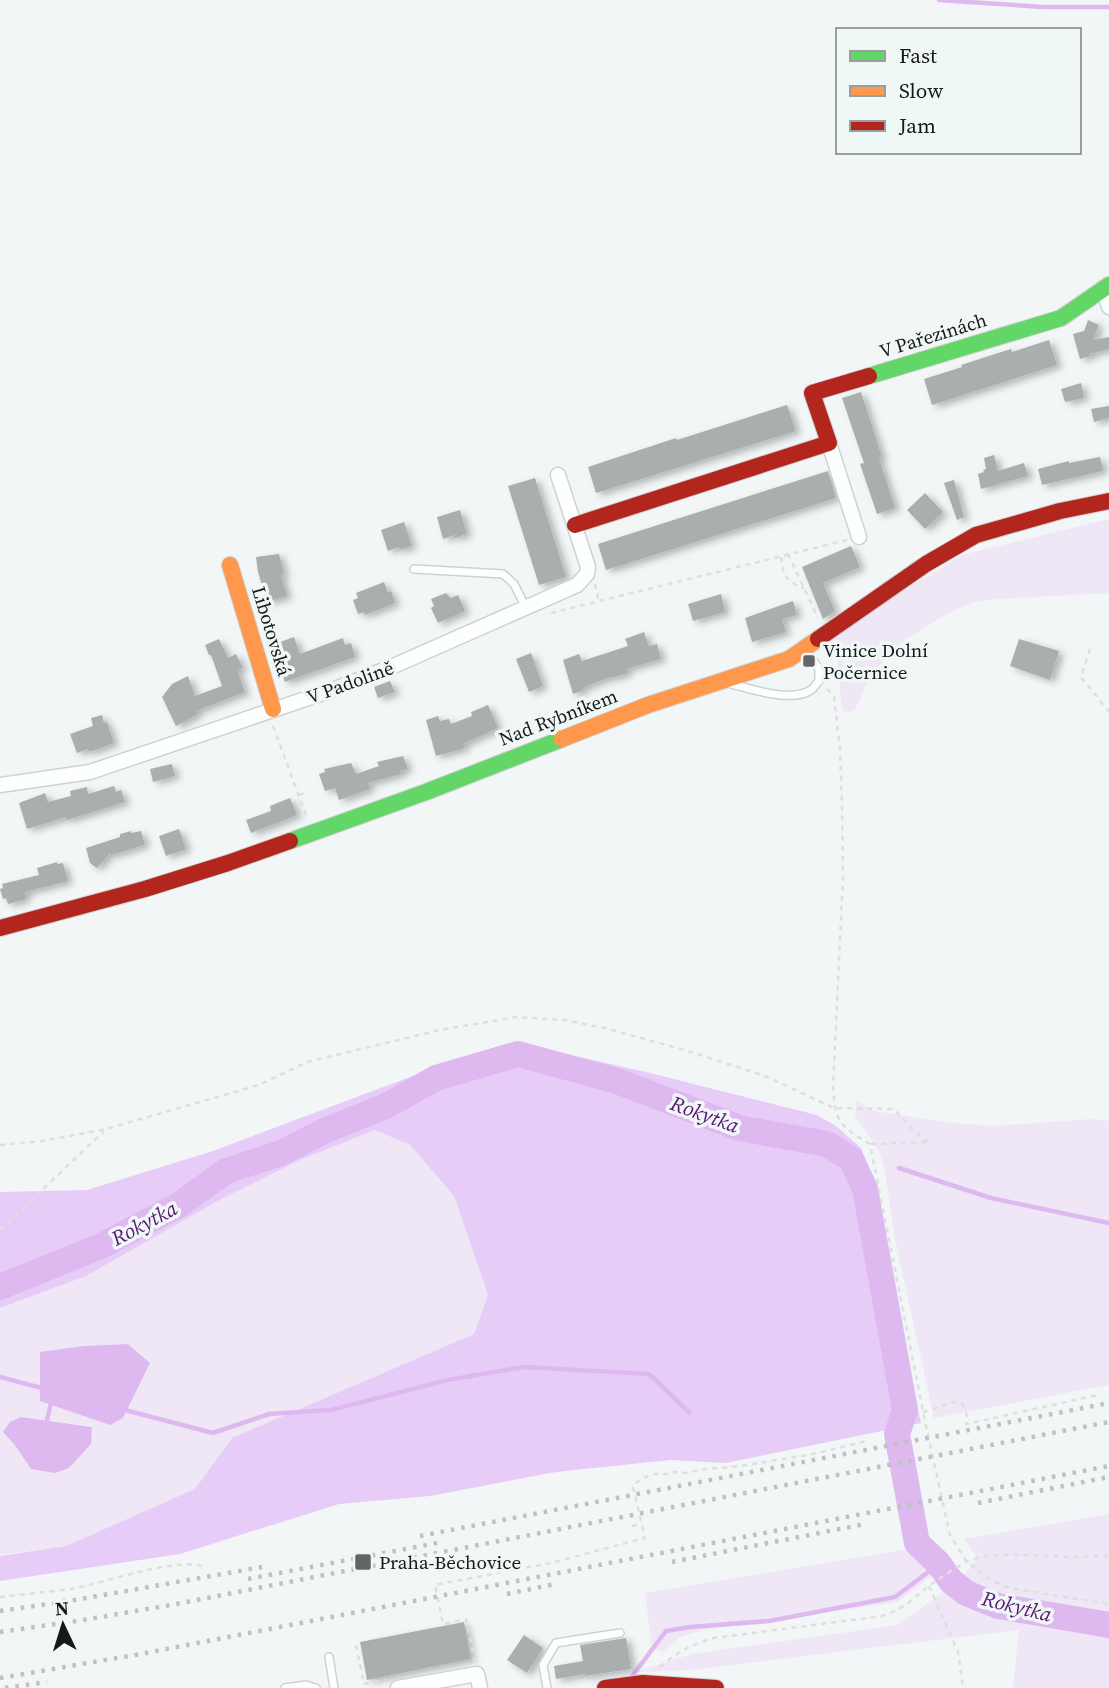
<svg xmlns="http://www.w3.org/2000/svg" width="1109" height="1688" font-family="'Source Serif 4',serif">
	<style>
		.green { fill: #efe6f6; fill-rule: evenodd }
		.forest { fill: #e8ccf8 }
		.water { fill: #deb9f0 }
		.lines { fill: none; stroke-linecap: round; stroke-linejoin: round }
		.stream { stroke: #deb9f0; stroke-width: 4.5 }
		.river { stroke: #deb9f0; stroke-width: 26 }
		.building { fill: #abaeae; filter: url(#shadow) }
		.lane-casing { stroke: #cfd2d2; stroke-width: 10 }
		.street-casing { stroke: #cfd2d2; stroke-width: 17 }
		.fast-casing { stroke: #cfd2d2; stroke-width: 18 }
		.slow-casing { stroke: #cfd2d2; stroke-width: 18 }
		.jam-casing { stroke: #cfd2d2; stroke-width: 18 }
		.path { stroke: #dedfdf; stroke-width: 2.5; stroke-dasharray: 5 5; stroke-linecap: butt }
		.lane { stroke: #fdfefe; stroke-width: 7 }
		.street { stroke: #fdfefe; stroke-width: 14 }
		.fast { stroke: #63d668; stroke-width: 16 }
		.slow { stroke: #ff974d; stroke-width: 16 }
		.jam { stroke: #b3261e; stroke-width: 16 }
		.rail { stroke: #bfc0c0; stroke-width: 4.5; stroke-dasharray: 3.5 7; stroke-linecap: butt }
		.poi-dot { fill: #636666; stroke: #f0f8f7; stroke-width: 2.5 }
		.labels { text-anchor: middle; dominant-baseline: central; stroke-width: 7; stroke-linejoin: round; paint-order: stroke }
		.street-label { font-size: 19px; fill: #161918; stroke: #f0f8f7 }
		.poi-label { font-size: 19px; fill: #161918; stroke: #f0f8f7; text-anchor: start }
		.water-label { font-size: 21px; font-style: italic; fill: #591572; stroke: #f0f8f7 }
	</style>
	<defs>
		<filter id="shadow"><feDropShadow dx="5" dy="3" stdDeviation="3.5" flood-color="#0004"/></filter>
	</defs>
	<rect width="100%" height="100%" fill="#f2f6f6"/>
	<path class="green" d="M1109,519V593L995,599L975,602L954,610L906,639L871,673L859,702L854,710L847,713L842,709L837,656L831,642L877,607L962,555Z
		M857,1101L874,1111L953,1123L994,1126L1091,1119L1109,1121V1385L934,1418L895,1239L885,1172L879,1151L855,1116Z
		M375,1130L410,1145L454,1196L488,1296L474,1334L232,1438L195,1489L66,1546L0,1555V1308L86,1276L222,1198L300,1160ZM128,1344L150,1363L84,1346ZM21,1417L91,1426L92,1427L15,1445L3,1432Z
		M1109,1514V1688H1013L1019,1630L691,1670L635,1672L692,1654L898,1625L959,1580L968,1571L977,1558L964,1539Z
		M933,1545L948,1564L897,1602L703,1630L680,1637L663,1652L652,1648L645,1593Z"/>
	<path class="forest" d="M521,1046L534,1047L642,1071L817,1115L836,1126L862,1149L921,1423L726,1463L671,1460L574,1470L550,1473L430,1496L339,1504L180,1554L0,1581V1556L66,1546L195,1489L232,1438L474,1334L488,1295L454,1196L410,1145L375,1130L300,1160L223,1198L86,1276L0,1308V1192L87,1190L213,1151L410,1077L495,1051Z"/>
	<path class="water" d="M128,1344L150,1363L123,1418L110,1425L40,1401V1352L84,1346Z
		M21,1417L92,1427L91,1444L69,1468L55,1473L31,1469L15,1445L3,1432L10,1422Z"/>
	<g class="lines">
		<path class="stream" d="M939,0L1043,7H1109
			M851,1159H863
			M899,1168L991,1198L1109,1223
			M0,1377L45,1389
			M125,1410L213,1433L269,1414L331,1410L448,1380L524,1367L649,1374L689,1412
			M46,1424L52,1399
			M633,1675L666,1631L690,1627L769,1621L895,1597L939,1564"/>
		<path class="river" d="M0,1287L101,1246L179,1205L226,1171L281,1153L324,1131L386,1106L436,1078L518,1054L617,1081L739,1128L827,1144L851,1159L865,1189L905,1410L897,1434L917,1543L939,1564L951,1581L966,1593L998,1606L1109,1625"/>
	</g>
	<path class="building" d="M1088,320L1099,325L1093,340L1109,337V349L1090,354L1091,356L1080,359L1073,334L1084,331Z
		M1049,340L1057,365L932,405L924,379L962,367L961,365L998,353L1011,349L1012,352Z
		M1081,383L1084,398L1065,402L1061,389Z
		M861,392L882,457L879,458L895,508L877,514L860,464L864,463L842,398Z
		M787,405L796,431L596,493L588,467L676,438L677,440Z
		M1109,406V418L1094,422L1091,409Z
		M994,455L998,471L1024,463L1028,476L981,489L978,474L984,472L983,470L986,469L984,458Z
		M1100,457L1103,471L1042,485L1038,469L1069,461V463Z
		M828,471L836,498L606,570L598,544Z
		M535,478L566,577L539,585L508,486Z
		M954,480L964,517L957,520L944,483Z
		M925,493L943,512L925,529L907,510Z
		M460,510L467,534L455,538V535L443,539L437,517Z
		M404,522L412,546L400,550L399,547L388,551L381,530Z
		M851,546L860,567L823,583L835,611L823,619L802,567Z
		M279,554L284,574L281,575L287,596L267,602L258,572L256,557Z
		M384,582L388,592L391,591L395,603L365,615L364,612L358,614L353,600L358,598L356,593Z
		M446,593L451,598L458,595L465,611L438,623L431,608L434,606L431,599Z
		M721,594L725,612L693,621L688,604Z
		M793,601L797,615L782,619L786,632L752,642L745,618Z
		M644,632L649,646L657,644L661,659L626,669L628,673L610,678V677L584,687L582,691L573,694L563,660L579,654L582,661L628,646L625,639Z
		M294,637L300,654L343,638L345,645L351,643L355,657L285,682L276,659L285,656L280,642Z
		M219,639L228,658L236,654L243,668L237,670L245,692L196,711L198,714L176,726L162,697L172,684L188,676L195,696L222,686L211,655H209L205,645Z
		M1019,639L1059,651L1050,680L1010,666Z
		M531,653L543,686L529,692L516,659Z
		M390,681L395,692L378,698L374,687Z
		M488,705L498,728L463,744L465,748L436,756L426,720L438,716L440,721L449,719L451,724L472,716L471,712Z
		M102,715L104,723L107,722L114,743L89,752L88,749L77,753L70,734L93,726L91,718Z
		M403,756L408,769L400,771L401,774L368,783L370,789L339,800L335,788L325,791L319,774L325,772L324,769L351,763L356,774L379,766L377,762Z
		M172,764L175,776L153,782L150,769Z
		M114,786L116,792L121,790L125,802L67,820L66,817L27,829L19,803L45,793L48,802L71,796L70,791L87,787L88,794Z
		M290,798L297,815L251,833L246,820L271,811L270,806Z
		M179,829L186,849L166,856L159,836Z
		M131,831V833L141,831L145,845L111,855L110,853L97,868L90,863L86,848L120,837V834Z
		M57,862V864L63,863L68,881L25,892L26,899L8,904L6,898L3,899L0,889L3,888L2,884L39,875L37,868Z
		M464,1622L471,1659L367,1680L360,1642Z
		M524,1635L543,1648L527,1673L507,1660Z
		M626,1638L631,1669L585,1676V1674L556,1679L554,1666L583,1661L580,1645Z"/>
	<g class="lines">
		<g class="lane-casing">
			<path id="lane" d="M414,569L503,574L514,584L526,608
				M731,684C752,689 791,703 811,690C814,688 816,684 819,681V669L807,651
				M329,1657L334,1688
				M285,1688L306,1685L316,1688
				M547,1688L543,1665L556,1643L620,1633"/>
		</g>
		<g class="street-casing">
			<path id="street" d="M1103,288L1109,307
				M829,443L859,537
				M0,785L90,772L335,689L389,668L577,585L587,574L588,567L558,475
				M398,1688L477,1674L480,1688"/>
		</g>
		<g class="fast-casing">
			<path id="fast" d="M869,376L1061,318L1109,285
				M290,841L426,792L562,739"/>
		</g>
		<g class="slow-casing">
			<path id="slow" d="M230,565L273,709
				M562,739L648,705L789,659L818,639"/>
		</g>
		<g class="jam-casing">
			<path id="jam" d="M575,525L829,443L812,393L869,376
				M818,639L926,564L976,535L1060,511L1109,501
				M0,928L145,889L228,863L290,841
				M605,1688L643,1683L716,1688"/>
		</g>
		<path class="path" d="M788,554L818,618
			M781,557L784,575L798,587L804,588
			M595,584L599,602
			M551,613L847,540
			M1090,649L1081,677L1109,712
			M827,689L834,696L840,750L842,806L843,876L833,1087C835,1123 840,1126 870,1144L926,1426L950,1535L967,1562L989,1579L1009,1588L1109,1604
			M273,726L306,815
			M299,795L308,792
			M871,1144L928,1142
			M0,1145L43,1141L106,1129L259,1085L307,1062L440,1030L516,1017L564,1020L605,1028L688,1051L765,1076L834,1108L894,1109L910,1127L928,1142
			M0,1230L104,1131
			M923,1412L955,1402L961,1403C967,1410 967,1415 966,1424L1098,1395
			M632,1526L641,1524
			M929,1586L958,1652L963,1688
			M0,1597C25,1594 51,1592 76,1588C107,1582 179,1556 205,1567
			M356,1645L364,1684L385,1680
			M475,1662L466,1619L443,1624L435,1585L551,1563L645,1538L633,1487L634,1484L651,1474H670L674,1472L685,1473L707,1469L741,1466L813,1454L867,1441
			M660,1667C677,1652 692,1644 714,1638L882,1616C908,1608 915,1595 936,1581C946,1574 957,1567 968,1561C993,1550 1044,1557 1071,1557C1084,1557 1096,1556 1109,1556"/>
		<use href="#lane" class="lane"/>
		<use href="#street" class="street"/>
		<use href="#fast" class="fast"/>
		<use href="#slow" class="slow"/>
		<use href="#jam" class="jam"/>
		<path class="rail" d="M978,1503L1109,1477
			M420,1536L1109,1403
			M672,1562L865,1524
			M248,1579L437,1543
			M507,1594L555,1584
			M0,1611L75,1600L262,1567
			M0,1632L77,1621L171,1605L1109,1422
			M0,1678L141,1654L1109,1466
			M5,1688L47,1682"/>
	</g>
	<g class="poi-dot">
		<rect x="802" y="654" width="14" height="14" rx="3.5"/>
		<rect x="354" y="1553" width="18" height="18" rx="3.5"/>
	</g>
	<g class="labels">
		<g class="street-label">
			<text transform="translate(933 335) rotate(-17)">V Pařezinách</text>
			<text transform="translate(272 631) rotate(73)">Libotovská</text>
			<text transform="translate(350 682) rotate(-20)">V Padolině</text>
			<text transform="translate(558 717) rotate(-21)">Nad Rybníkem</text>
		</g>
		<g class="poi-label">
			<text x="823" y="650">Vinice Dolní<tspan x="823" dy="22">Počernice</tspan></text>
			<text x="379" y="1562">Praha-Běchovice</text>
		</g>
		<g class="water-label">
			<text transform="translate(705 1114) rotate(20)">Rokytka</text>
			<text transform="translate(144 1223) rotate(-28)">Rokytka</text>
			<text transform="translate(1017 1606) rotate(14)">Rokytka</text>
		</g>
	</g>
	<rect x="836" y="28" width="245" height="126" fill="#f0f8f7" stroke="#999f9e" stroke-width="2"/>
	<rect x="850" y="51" width="35" height="10" fill="#63d668" stroke="#999f9e" stroke-width="2"/>
	<text x="899" y="63" font-size="21" fill="#161918">Fast</text>
	<rect x="850" y="86" width="35" height="10" fill="#ff974d" stroke="#999f9e" stroke-width="2"/>
	<text x="899" y="98" font-size="21" fill="#161918">Slow</text>
	<rect x="850" y="121" width="35" height="10" fill="#b3261e" stroke="#999f9e" stroke-width="2"/>
	<text x="899" y="133" font-size="21" fill="#161918">Jam</text>
	<g transform="translate(63 1625) rotate(356)" stroke="#f0f8f7" stroke-width="5" paint-order="stroke">
	<path d="M0-5L12 26L0 18L-12 26Z" fill="#161918"/>
	<text y="-10" font-size="19" font-weight="bold" text-anchor="middle" fill="#161918">N</text>
	</g>
</svg>
